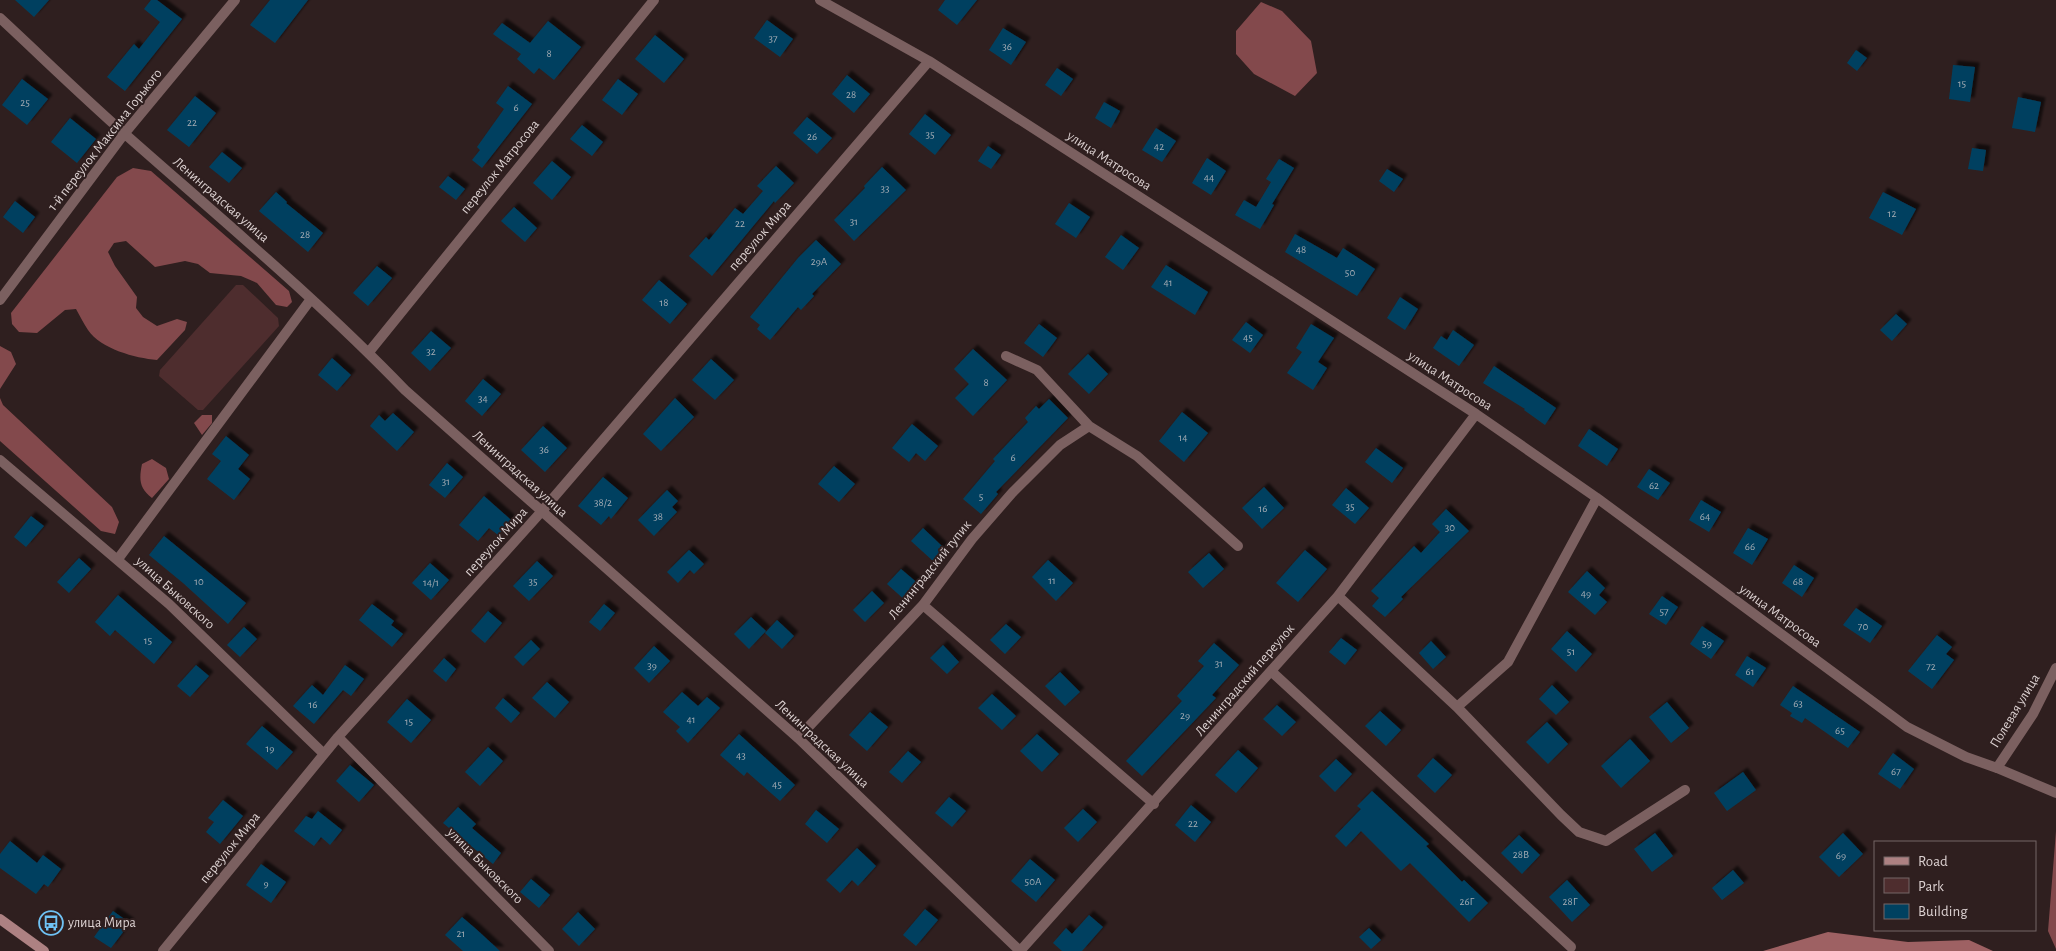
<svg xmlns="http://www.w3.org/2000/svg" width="2056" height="951" font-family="'Alegreya Sans',sans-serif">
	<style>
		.green { fill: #4e2d2e }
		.forest { fill: #83494c }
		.water { fill: #9e6163 }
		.building { fill: #004160; filter: url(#shadow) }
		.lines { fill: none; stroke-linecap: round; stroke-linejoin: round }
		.minor { stroke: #7b6060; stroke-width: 10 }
		.secondary { stroke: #ad8182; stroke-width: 10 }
		.labels { text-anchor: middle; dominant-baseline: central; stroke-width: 4; stroke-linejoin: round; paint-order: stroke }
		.number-label { font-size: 11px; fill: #a4acb4 }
		.street-label { font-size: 14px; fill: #dbd0d0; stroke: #2f1f1f }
		.poi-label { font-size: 14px; fill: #dbd0d0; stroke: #2f1f1f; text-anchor: start }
	</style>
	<defs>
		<filter id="shadow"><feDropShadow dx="4.5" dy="-4.5" stdDeviation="1" flood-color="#0009"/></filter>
	</defs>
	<rect width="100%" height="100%" fill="#2f1f1f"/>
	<path class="green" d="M236,285H243L278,318L279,326L203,410H198L159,376L160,370Z"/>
	<path class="forest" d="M1261,2L1282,11L1311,41L1317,73L1295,96L1254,74L1236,54V31Z
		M133,168L151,171L289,291L292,302L287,307L276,305L257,283L241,276L210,273L198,264L185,261L155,267L126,241L114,243L108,252L115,266L137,297L136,308L143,317L157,326L177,319L187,322L185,330L157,360C135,358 101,349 88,330C84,324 80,316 76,309L65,310L37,333L19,332L12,324L11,313L117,177Z
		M0,346L11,352L16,364L0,389Z
		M0,398L3,405L112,507L119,522L115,534L101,531L0,441Z
		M202,415H212V423L202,435L194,423Z
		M152,459L166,468L169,479L152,498C139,488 139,479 142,464Z
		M2056,831V949L2048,931Z"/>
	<path class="water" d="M1828,932L1908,942L1969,940L1993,951H1763Z"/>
	<path class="building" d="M15,0H49L34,17Z
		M151,0H157L182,19L125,91L107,77L134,44L139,49L160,22L144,9Z
		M270,0H308L275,43L250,25Z
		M945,0H977L957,25L938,10Z
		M767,20L793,39L780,57L754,38Z
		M548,21L581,47L554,80L539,68L534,74L517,59L521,54L493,34L502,23L530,43Z
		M1003,28L1026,42L1011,65L989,50Z
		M655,35L684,59L664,83L635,59Z
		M1856,50L1867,58L1857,71L1847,63Z
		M1953,65L1975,67L1970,102L1949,99Z
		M1057,68L1073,79L1061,96L1045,85Z
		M847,75L870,94L854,113L832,94Z
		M22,79L48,99L27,125L2,105Z
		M618,79L638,94L622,115L602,100Z
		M508,86L532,104L482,168L472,160L480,150L477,147L504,109L496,103Z
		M195,96L216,113L189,147L167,130Z
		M2018,97L2041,102L2035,132L2012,128Z
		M1104,102L1120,111L1111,128L1095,118Z
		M925,114L951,135L935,155L909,134Z
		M807,117L832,138L817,154L793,133Z
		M70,118L96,139L77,163L51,142Z
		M582,125L603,142L592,156L570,139Z
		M1156,128L1176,141L1162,162L1142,150Z
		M988,146L1001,155L991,169L978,161Z
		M1972,148L1986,150L1983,171L1968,169Z
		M222,152L242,168L229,183L209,167Z
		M1207,158L1226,171L1211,195L1192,183Z
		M1279,159L1294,168L1272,204L1274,205L1260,229L1235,215L1244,200L1256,207L1271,182L1266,179Z
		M552,161L571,177L552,200L533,183Z
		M776,166L794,183L775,203L774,201L712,276L689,256L706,237L709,240L735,208L743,214L763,191L757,186Z
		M882,167L906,190L854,241L834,220L865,188L864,186Z
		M1387,169L1403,179L1394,192L1379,181Z
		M448,176L465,189L456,200L439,187Z
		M276,192L287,202L286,203L323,233L308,252L259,211Z
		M1883,192L1916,209L1902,235L1869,218Z
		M15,201L35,217L23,233L3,217Z
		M1069,203L1090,217L1076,238L1055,224Z
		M514,207L537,228L525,242L501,221Z
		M1295,234L1337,258L1343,248L1375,269L1357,296L1285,252Z
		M1121,235L1139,248L1123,270L1105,257Z
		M816,240L841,264L812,294L814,296L801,310L798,307L770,340L757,329L760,325L750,317L798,258Z
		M1166,265L1208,292L1195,315L1151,287Z
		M377,266L392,278L368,306L353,293Z
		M659,280L687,304L670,324L642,300Z
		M1400,297L1418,309L1405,330L1387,318Z
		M1896,314L1907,324L1892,341L1880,330Z
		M1246,322L1263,335L1250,353L1232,340Z
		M1039,324L1057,338L1043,357L1024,343Z
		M1311,324L1334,338L1318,362L1327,368L1313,390L1287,373L1302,352L1296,348Z
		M1453,330L1474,345L1459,366L1433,348L1441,336L1447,340Z
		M431,331L451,348L430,371L411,353Z
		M973,349L1007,380L973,416L955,398L969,384L954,369Z
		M1088,354L1108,374L1089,394L1068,374Z
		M332,358L351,375L337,391L318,375Z
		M711,359L734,380L715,400L692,380Z
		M1494,366L1556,408L1545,425L1524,410L1525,409L1483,383Z
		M483,379L501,394L482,416L465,401Z
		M675,398L694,417L661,451L643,434Z
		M1049,399L1068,418L996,492L998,494L981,514L963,499L995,461L993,459L1028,422L1025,418L1036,406L1039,409Z
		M1182,412L1208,433L1184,462L1159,441Z
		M393,413L414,432L397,451L370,426L379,415L385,421Z
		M912,424L938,446L925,461L916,453L909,462L892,448Z
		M543,426L567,448L545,472L521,450Z
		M1589,429L1618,449L1607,466L1578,446Z
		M226,436L249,455L238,469L250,479L234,500L207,479L221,461L212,454Z
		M1376,448L1403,468L1392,483L1365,462Z
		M447,463L463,477L445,498L429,485Z
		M834,466L855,484L839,502L818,484Z
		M1649,469L1670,483L1658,500L1637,487Z
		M603,477L628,498L611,519L609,516L601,525L578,506Z
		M1264,487L1284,508L1262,529L1242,508Z
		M1346,488L1369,508L1355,524L1332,505Z
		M667,490L678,501L672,507L677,512L654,536L638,520Z
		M484,496L511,520L498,535L489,528L478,541L459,525Z
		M1701,500L1721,512L1709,532L1689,520Z
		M1446,509L1469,531L1401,597L1403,599L1385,617L1372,606L1379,598L1371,591L1414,546L1421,553L1440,532L1432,524Z
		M31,516L44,526L26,547L14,537Z
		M923,528L944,548L933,561L911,541Z
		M1748,528L1768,539L1752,565L1733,553Z
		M164,536L246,603L228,624L183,583L149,555Z
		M689,550L704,564L694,574L690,570L678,583L667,572Z
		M1305,550L1327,569L1298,602L1276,583Z
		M1209,553L1224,569L1203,588L1188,572Z
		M79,558L91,569L69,593L57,582Z
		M1048,560L1073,583L1056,601L1032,577Z
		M537,561L553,576L529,601L513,586Z
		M430,563L449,580L431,600L412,583Z
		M1794,565L1814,578L1802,597L1782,583Z
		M901,569L921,586L907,602L887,584Z
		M1587,571L1605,588L1599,595L1607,602L1595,615L1568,592Z
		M872,591L884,603L865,622L853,610Z
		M118,595L172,642L154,664L115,630L110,636L95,622Z
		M1662,596L1678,607L1666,625L1649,614Z
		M372,604L394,621L391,625L403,634L392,647L359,620Z
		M604,604L615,613L600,631L589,622Z
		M1856,608L1882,626L1870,643L1843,625Z
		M488,611L502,623L485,643L471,631Z
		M751,617L766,631L749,649L734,634Z
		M777,620L794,636L782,649L765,633Z
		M1006,624L1021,637L1005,654L990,640Z
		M1702,626L1724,641L1711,659L1690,644Z
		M244,627L257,639L240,657L227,645Z
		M1567,631L1592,654L1576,672L1551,649Z
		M1937,635L1952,647L1946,654L1954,660L1932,689L1908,671Z
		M1341,638L1357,650L1345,665L1329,652Z
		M531,640L540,649L523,666L514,657Z
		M1431,641L1446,657L1433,669L1419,653Z
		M1214,643L1239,665L1212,695L1216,698L1142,776L1126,761L1182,701L1177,696L1204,666L1198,661Z
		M943,645L959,662L947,674L930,658Z
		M654,646L670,661L649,683L634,668Z
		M1747,656L1766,668L1753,687L1735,675Z
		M444,658L456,669L446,682L433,671Z
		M196,665L209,676L190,697L177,686Z
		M345,665L364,679L351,696L343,690L314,724L293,706L312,685L323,695Z
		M1060,672L1080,692L1065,706L1045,686Z
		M547,682L569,702L555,718L532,698Z
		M1552,685L1569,702L1556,715L1539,699Z
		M1793,686L1860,732L1848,748L1805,718L1802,723L1790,716L1792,713L1780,705Z
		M682,692L698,706L707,697L720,708L688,743L676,731L680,727L663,712Z
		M992,694L1016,716L1002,730L978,708Z
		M503,698L520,713L511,723L495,708Z
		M407,699L431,720L411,743L387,722Z
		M1667,702L1689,728L1671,743L1649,717Z
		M1277,705L1296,722L1282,736L1263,719Z
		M1380,711L1401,730L1386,746L1365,726Z
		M870,712L888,727L867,751L849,735Z
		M1547,722L1568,744L1548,764L1526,742Z
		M262,726L293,752L277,770L246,744Z
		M739,734L795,785L780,801L747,772L744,776L720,755Z
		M1037,734L1059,754L1042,772L1020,751Z
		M1630,739L1650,761L1621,788L1601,766Z
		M488,747L503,761L480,786L465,772Z
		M1238,750L1258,768L1236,793L1215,775Z
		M908,751L921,762L902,783L889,772Z
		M1893,753L1914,769L1900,789L1878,774Z
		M1433,758L1452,775L1435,793L1417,776Z
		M1336,759L1352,774L1335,792L1319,776Z
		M350,765L374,785L359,802L336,781Z
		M1743,772L1756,790L1727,811L1714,793Z
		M1372,791L1429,844L1426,846L1462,882L1464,880L1488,903L1469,922L1410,863L1401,871L1361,831L1346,847L1335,836L1361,809L1357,806Z
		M949,797L966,811L952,827L935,813Z
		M223,800L243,816L220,844L206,832L214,822L208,818Z
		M1191,805L1211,822L1195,842L1175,825Z
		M458,807L476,824L472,828L501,853L493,864L443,823Z
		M1083,809L1097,822L1078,842L1064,828Z
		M816,810L839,829L827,843L805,824Z
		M318,811L342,830L330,845L321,837L314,846L294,831L306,816L312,819Z
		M1655,833L1673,856L1652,872L1634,849Z
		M1843,833L1863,854L1839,877L1819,857Z
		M1519,835L1540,855L1522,874L1501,853Z
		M10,841L37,863L43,855L61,869L48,887L44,884L36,894L0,868V854Z
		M857,848L876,866L858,886L852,880L840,893L826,880Z
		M1030,859L1055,880L1036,902L1011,881Z
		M261,864L286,882L271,903L246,885Z
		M1733,870L1744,883L1722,900L1712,888Z
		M531,879L550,895L539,908L520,892Z
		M1567,880L1590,905L1572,922L1549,897Z
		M925,909L938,920L916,946L903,935Z
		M113,911L130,923L111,948L94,937Z
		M578,912L595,929L579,946L562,929Z
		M1089,915L1103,927L1082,951H1062L1053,943L1066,928L1072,934Z
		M462,917L476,929L500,951H463L445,935Z
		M1369,928L1381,940L1371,949L1359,937Z"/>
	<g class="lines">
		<path class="minor" d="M820,0L929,61L1476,414L1597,498L1907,727L1966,757L1997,768L2056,793
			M0,18C42,57 83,97 125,134C220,218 317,299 405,390L798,738L1020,951
			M0,300L124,134L235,0
			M369,352L654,0
			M1006,356L1037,370L1089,426L1137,456L1238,546
			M0,460L169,604L324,754
			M118,559L311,299
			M1338,596L1457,707L1561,815L1579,832L1606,841L1685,790
			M923,605L1154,804
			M1272,672L1571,947
			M1457,707L1508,662L1597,498
			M338,737L549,951
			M798,738L923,605L972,539L1012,493L1060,445L1089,426
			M1997,768L2033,714L2056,668
			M163,951L338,737L542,511L929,61
			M1020,951L1338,596L1476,414"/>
		<path class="secondary" d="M0,919L44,951"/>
	</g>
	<defs>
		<g id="bus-ring" transform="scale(1.25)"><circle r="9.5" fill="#2f1f1f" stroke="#6fc2f4" stroke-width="1.5"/><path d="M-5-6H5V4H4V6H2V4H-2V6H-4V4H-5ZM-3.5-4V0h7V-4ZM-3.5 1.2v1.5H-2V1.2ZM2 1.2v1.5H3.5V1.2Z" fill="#6fc2f4"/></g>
	</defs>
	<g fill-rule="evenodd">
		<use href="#bus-ring" x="51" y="923"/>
	</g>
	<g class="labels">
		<g class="number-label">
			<text x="773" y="38">37</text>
			<text x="1007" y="46">36</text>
			<text x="549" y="53">8</text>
			<text x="1962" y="83">15</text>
			<text x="851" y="94">28</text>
			<text x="25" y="102">25</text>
			<text x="516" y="107">6</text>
			<text x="192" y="122">22</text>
			<text x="930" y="134">35</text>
			<text x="812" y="136">26</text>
			<text x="1159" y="146">42</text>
			<text x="1209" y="177">44</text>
			<text x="885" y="188">33</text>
			<text x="1892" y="213">12</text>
			<text x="854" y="221">31</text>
			<text x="740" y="223">22</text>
			<text x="305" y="234">28</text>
			<text x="1301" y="249">48</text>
			<text x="819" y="261">29А</text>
			<text x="1350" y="272">50</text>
			<text x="1168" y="282">41</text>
			<text x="664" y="302">18</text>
			<text x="1248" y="337">45</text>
			<text x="431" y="351">32</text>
			<text x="986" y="382">8</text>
			<text x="483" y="398">34</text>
			<text x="1183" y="437">14</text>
			<text x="544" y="449">36</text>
			<text x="1013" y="457">6</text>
			<text x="446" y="481">31</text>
			<text x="1654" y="485">62</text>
			<text x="981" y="496">5</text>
			<text x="603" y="502">38/2</text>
			<text x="1350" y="506">35</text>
			<text x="1263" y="508">16</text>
			<text x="658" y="516">38</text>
			<text x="1705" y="516">64</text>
			<text x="1450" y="527">30</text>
			<text x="1750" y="546">66</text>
			<text x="1052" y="580">11</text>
			<text x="199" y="581">10</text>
			<text x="533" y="581">35</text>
			<text x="1798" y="581">68</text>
			<text x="431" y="582">14/1</text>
			<text x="1586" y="593">49</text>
			<text x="1664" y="611">57</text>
			<text x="1863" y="626">70</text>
			<text x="148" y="640">15</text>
			<text x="1707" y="643">59</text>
			<text x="1571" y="651">51</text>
			<text x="1219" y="663">31</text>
			<text x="652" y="665">39</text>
			<text x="1931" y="666">72</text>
			<text x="1750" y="671">61</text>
			<text x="1798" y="703">63</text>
			<text x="313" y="704">16</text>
			<text x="1185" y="715">29</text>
			<text x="691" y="719">41</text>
			<text x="409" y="721">15</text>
			<text x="1840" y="730">65</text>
			<text x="270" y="748">19</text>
			<text x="741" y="755">43</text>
			<text x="1896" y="771">67</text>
			<text x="777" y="784">45</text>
			<text x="1193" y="823">22</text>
			<text x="1521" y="854">28В</text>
			<text x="1841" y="855">69</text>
			<text x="1033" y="881">50А</text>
			<text x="266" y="883">9</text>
			<text x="1467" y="901">26Г</text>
			<text x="1570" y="901">28Г</text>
			<text x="461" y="933">21</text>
		</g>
		<g class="street-label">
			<text transform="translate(105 140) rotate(-52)">1-й переулок Максима Горького</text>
			<text transform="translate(1109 161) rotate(33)">улица Матросова</text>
			<text transform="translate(500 167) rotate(-51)">переулок Матросова</text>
			<text transform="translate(221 200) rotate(41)">Ленинградская улица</text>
			<text transform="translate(760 236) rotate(-49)">переулок Мира</text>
			<text transform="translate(1450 381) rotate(33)">улица Матросова</text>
			<text transform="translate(520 474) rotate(42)">Ленинградская улица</text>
			<text transform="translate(496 542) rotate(-48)">переулок Мира</text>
			<text transform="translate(930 570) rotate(-51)">Ленинградский тупик</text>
			<text transform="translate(175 593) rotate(42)">улица Быковского</text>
			<text transform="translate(1780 616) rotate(36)">улица Матросова</text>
			<text transform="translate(1245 680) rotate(-49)">Ленинградский переулок</text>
			<text transform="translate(2015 711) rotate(-59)">Полевая улица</text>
			<text transform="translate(822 744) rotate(43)">Ленинградская улица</text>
			<text transform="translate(230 848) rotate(-51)">переулок Мира</text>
			<text transform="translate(485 866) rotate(45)">улица Быковского</text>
		</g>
		<g class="poi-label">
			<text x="68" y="923">улица Мира</text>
		</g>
	</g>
	<rect x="1874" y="841" width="162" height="90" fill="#2f1f1f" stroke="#746666"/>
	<rect x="1884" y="857" width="25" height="8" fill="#ad8182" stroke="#746666"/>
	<text x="1918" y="866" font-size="15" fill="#dbd0d0">Road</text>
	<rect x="1884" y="878" width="25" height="15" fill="#4e2d2e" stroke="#746666"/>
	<text x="1918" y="891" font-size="15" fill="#dbd0d0">Park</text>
	<rect x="1884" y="904" width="25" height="15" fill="#004160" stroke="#746666"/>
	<text x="1918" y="916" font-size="15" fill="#dbd0d0">Building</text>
</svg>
